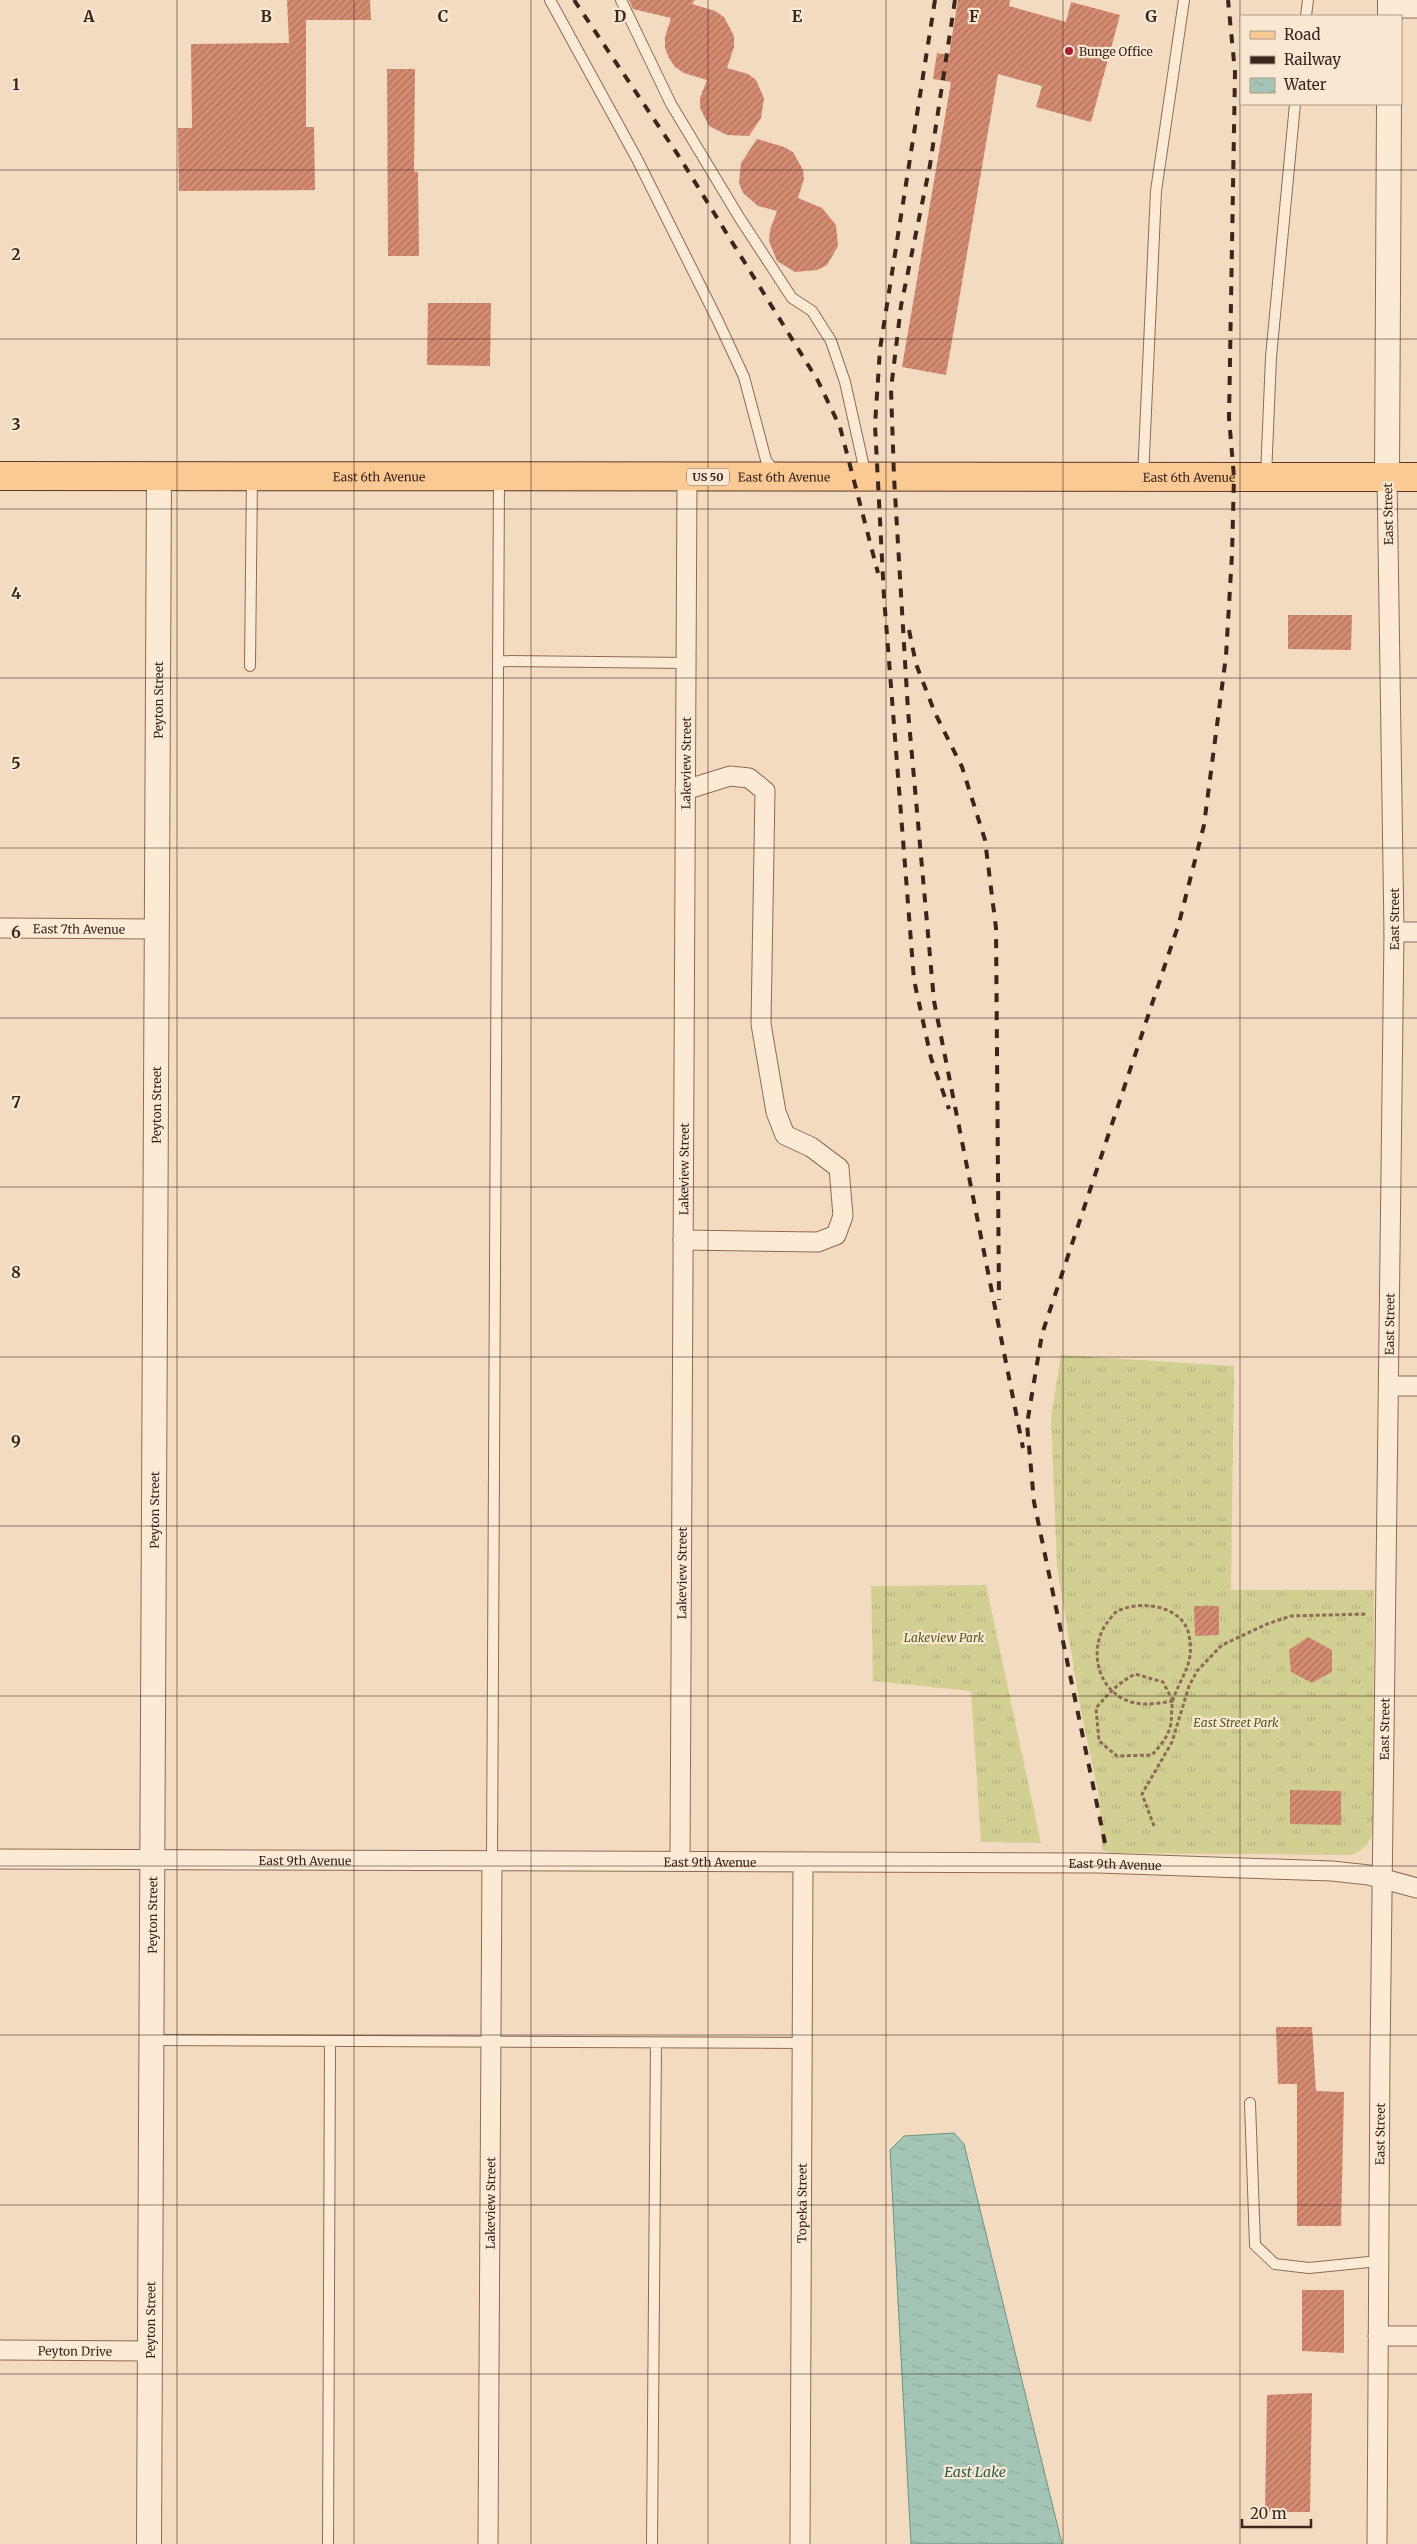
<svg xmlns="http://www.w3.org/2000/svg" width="1417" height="2544" font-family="Merriweather,serif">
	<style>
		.grass { fill: url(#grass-tufts) }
		.water { fill: url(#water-ripples); stroke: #699482 }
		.building { fill: url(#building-hatch) }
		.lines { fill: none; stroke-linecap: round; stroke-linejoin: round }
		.service-casing { stroke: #8e6b56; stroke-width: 12 }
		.minor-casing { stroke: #8e6b56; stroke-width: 21 }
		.tertiary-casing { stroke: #8e6b56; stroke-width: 26 }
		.primary-casing { stroke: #5c392b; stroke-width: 30 }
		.path { stroke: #8e6b56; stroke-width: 3; stroke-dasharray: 4 2.5; stroke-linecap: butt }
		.service { stroke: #fcead5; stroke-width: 10 }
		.minor { stroke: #fcead5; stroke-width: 19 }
		.tertiary { stroke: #fcead5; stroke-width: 24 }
		.primary { stroke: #fac994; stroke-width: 28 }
		.rail { stroke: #3c261c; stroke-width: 4; stroke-dasharray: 9 9; stroke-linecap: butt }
		.grid { fill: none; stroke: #3c261c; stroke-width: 1; stroke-opacity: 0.55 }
		.poi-dot { fill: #a41f36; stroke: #f9e7d1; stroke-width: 2 }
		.labels { text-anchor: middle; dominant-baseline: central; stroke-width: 4.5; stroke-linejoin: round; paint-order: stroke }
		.shield { fill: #f9e7d1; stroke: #756052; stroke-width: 1 }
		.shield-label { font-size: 11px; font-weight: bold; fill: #3c261c }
		.poi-label { font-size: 12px; fill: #3c261c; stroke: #f9e7d1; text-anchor: start }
		.street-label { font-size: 12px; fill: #3c261c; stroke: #f9e7d1 }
		.park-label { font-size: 12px; font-style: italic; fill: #565b20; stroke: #f9e7d1 }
		.water-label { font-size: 14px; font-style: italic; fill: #2a5e52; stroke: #f9e7d1 }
		.grid-label { font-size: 16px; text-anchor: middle; font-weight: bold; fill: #3c261c; stroke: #f9e7d1; stroke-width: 4.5; stroke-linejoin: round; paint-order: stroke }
	</style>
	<defs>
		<pattern id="grass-tufts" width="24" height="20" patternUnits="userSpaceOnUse" patternTransform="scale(1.25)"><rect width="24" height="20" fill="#d2cf93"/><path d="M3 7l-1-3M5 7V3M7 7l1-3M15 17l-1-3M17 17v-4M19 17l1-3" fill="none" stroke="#b5b27e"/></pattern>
		<pattern id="water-ripples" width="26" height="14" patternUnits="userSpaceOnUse" patternTransform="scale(1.25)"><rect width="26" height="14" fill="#a4c5b5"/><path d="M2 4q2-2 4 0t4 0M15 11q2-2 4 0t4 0" fill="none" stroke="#8ea99b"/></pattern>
		<pattern id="building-hatch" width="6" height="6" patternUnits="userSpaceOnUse" patternTransform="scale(1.25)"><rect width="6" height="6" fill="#d58b72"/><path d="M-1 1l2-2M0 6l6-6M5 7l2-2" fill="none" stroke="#ae715d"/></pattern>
	</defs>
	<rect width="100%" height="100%" fill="#f3dbc1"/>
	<path class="grass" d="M1061,1355L1234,1366L1231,1590H1374L1373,1831C1370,1843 1363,1850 1352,1855L1113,1853L1102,1850L1099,1796L1081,1711L1057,1567L1051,1417Z
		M986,1585L1041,1843L981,1842L971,1691L873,1681L871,1586Z"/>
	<path class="water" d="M954,2133L964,2144L1062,2544H911L890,2150L904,2136Z"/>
	<path class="building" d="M287,0H370L371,20H306V127H314L315,190L179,191L178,128H192L191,44L289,43Z
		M629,0H695L692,4L715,11L724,17L734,36V47L727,68L748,74L756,80L764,98L761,118L749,136L727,135L709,126L700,108V98L707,80L684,73L675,67L669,58L665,48V37L671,18L633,9Z
		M958,0H1010L1009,6L1066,22L1071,2L1120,15L1091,122L1036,107L1042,86L998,74L946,375L902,367L951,82L933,79L937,53L949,55Z
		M387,69H415L414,172H418L419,256H388Z
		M757,139L784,147L793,152L803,170L804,179L798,198L822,208L836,225L838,246L827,265L817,270L795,272L777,261L769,241L770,230L777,211L758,206L743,193L739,183L741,163Z
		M428,303H491L490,366L427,365Z
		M1288,615H1352L1351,650L1288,649Z
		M1194,1606H1219V1635L1195,1636Z
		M1308,1637L1332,1650V1672L1312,1683L1291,1672L1289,1650Z
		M1290,1790L1341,1791V1825L1290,1824Z
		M1276,2027H1312L1316,2091L1344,2092L1341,2226H1297V2084H1278Z
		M1302,2290H1344V2353L1302,2351Z
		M1312,2393L1310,2512H1265L1267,2395Z"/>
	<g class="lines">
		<g class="service-casing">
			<path id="service" d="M550,0L637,159L718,321L744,377L766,460L776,474
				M621,0L671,104L739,217L792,298L812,311L831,341L845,382L866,476
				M1306,16L1308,0
				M1266,476L1271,357L1295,104
				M1143,477L1156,191L1184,0
				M498,661L686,663
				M250,666L252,477
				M492,1860L499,476
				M151,2040L802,2043
				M1250,2103L1255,2245L1275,2264L1309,2268L1379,2261
				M328,2544L330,2041
				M652,2544L656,2043"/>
		</g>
		<g class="minor-casing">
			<g id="minor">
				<path d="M1390,8H1417"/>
				<path id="s1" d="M0,928L156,929"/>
				<path d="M1394,932H1417"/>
				<path d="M683,1240L818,1242L836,1235L843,1216L839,1168L811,1147L785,1135L776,1112L761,1024L765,791L749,778L730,776L685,790"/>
				<path d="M1389,1386H1417"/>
				<path id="s2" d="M0,1859L1098,1863L1332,1871L1369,1875L1417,1888"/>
				<path id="s3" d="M680,1861L687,477"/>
				<path d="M1378,2336H1417"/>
				<path id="s4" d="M0,2350L149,2351"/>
				<path id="s5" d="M488,2544L492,1860"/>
				<path id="s6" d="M800,2544L803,1862"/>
				<path id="s7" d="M1377,2544L1380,2057L1394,932L1387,477"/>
			</g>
		</g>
		<g class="tertiary-casing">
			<g id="tertiary">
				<path d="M1390,16V0"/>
				<path d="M1387,477L1389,104"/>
				<path id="s8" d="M149,2544L159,476"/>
			</g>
		</g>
		<g class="primary-casing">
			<g id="primary">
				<path id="s9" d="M0,476L1417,477"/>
			</g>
		</g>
		<path class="path" d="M1173,1701C1160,1703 1144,1706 1131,1702C1098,1692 1088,1651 1106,1624C1109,1621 1112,1615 1116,1612C1139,1599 1183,1605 1189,1635C1195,1665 1181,1675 1173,1700C1171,1707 1172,1716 1171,1723C1169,1736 1160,1746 1152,1755L1117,1756L1099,1741L1096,1708C1108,1694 1118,1683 1135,1674L1163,1682L1173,1701
			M1154,1826L1142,1794L1172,1742L1189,1686L1197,1671L1222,1645L1267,1624L1291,1616L1366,1614"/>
		<use href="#service" class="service"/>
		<use href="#minor" class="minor"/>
		<use href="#tertiary" class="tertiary"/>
		<use href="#primary" class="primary"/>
		<path class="rail" d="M574,0L680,158L818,381L840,427L878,573
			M935,0L880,349L875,425L884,597L914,980L931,1058L949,1109
			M955,0L930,165L901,306L891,389L894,477L908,711L934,1001L1023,1448
			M909,630L916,664L935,713L962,767L985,840L996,928L999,1300
			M1105,1843L1034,1502L1027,1424L1042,1334L1179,923L1204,825L1226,656L1232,554L1234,477L1229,418L1235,72L1228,0"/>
	</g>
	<path class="grid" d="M177,0V2544M354,0V2544M531,0V2544M708,0V2544M886,0V2544M1063,0V2544M1240,0V2544M0,170H1417M0,339H1417M0,509H1417M0,678H1417M0,848H1417M0,1018H1417M0,1187H1417M0,1357H1417M0,1526H1417M0,1696H1417M0,1866H1417M0,2035H1417M0,2205H1417M0,2374H1417"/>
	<circle class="poi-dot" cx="1069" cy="51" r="5"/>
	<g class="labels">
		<rect class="shield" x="687" y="468.5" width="42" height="17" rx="4"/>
		<g class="shield-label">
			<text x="708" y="477">US 50</text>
		</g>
		<g class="poi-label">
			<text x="1079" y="51">Bunge Office</text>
		</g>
		<g class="street-label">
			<text stroke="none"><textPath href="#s9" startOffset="379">East 6th Avenue</textPath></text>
			<text stroke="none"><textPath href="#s9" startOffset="784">East 6th Avenue</textPath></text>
			<text stroke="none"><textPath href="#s9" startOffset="1189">East 6th Avenue</textPath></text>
			<text transform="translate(1388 514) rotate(-91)">East Street</text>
			<text stroke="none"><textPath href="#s8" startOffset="1844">Peyton Street</textPath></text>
			<text stroke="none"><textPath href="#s3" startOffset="1098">Lakeview Street</textPath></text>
			<text transform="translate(1394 919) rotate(-90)">East Street</text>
			<text stroke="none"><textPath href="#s1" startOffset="79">East 7th Avenue</textPath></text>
			<text stroke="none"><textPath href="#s8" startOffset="1439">Peyton Street</textPath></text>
			<text stroke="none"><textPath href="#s3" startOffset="692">Lakeview Street</textPath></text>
			<text stroke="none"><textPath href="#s7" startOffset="1220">East Street</textPath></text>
			<text stroke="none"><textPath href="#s8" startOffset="1034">Peyton Street</textPath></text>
			<text stroke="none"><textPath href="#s3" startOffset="288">Lakeview Street</textPath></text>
			<text stroke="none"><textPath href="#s7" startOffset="815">East Street</textPath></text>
			<text stroke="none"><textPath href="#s2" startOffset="305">East 9th Avenue</textPath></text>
			<text stroke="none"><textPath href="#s2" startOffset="710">East 9th Avenue</textPath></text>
			<text stroke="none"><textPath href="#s2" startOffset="1115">East 9th Avenue</textPath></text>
			<text stroke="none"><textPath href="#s8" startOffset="629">Peyton Street</textPath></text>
			<text stroke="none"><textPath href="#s7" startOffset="410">East Street</textPath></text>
			<text stroke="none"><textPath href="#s5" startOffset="341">Lakeview Street</textPath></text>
			<text stroke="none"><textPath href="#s6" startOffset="341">Topeka Street</textPath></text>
			<text stroke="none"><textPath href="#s8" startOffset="224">Peyton Street</textPath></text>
			<text stroke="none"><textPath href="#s4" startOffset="75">Peyton Drive</textPath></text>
		</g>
		<g class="park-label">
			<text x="944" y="1637">Lakeview Park</text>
			<text x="1236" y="1722">East Street Park</text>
		</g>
		<g class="water-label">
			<text x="975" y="2472">East Lake</text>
		</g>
	</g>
	<g class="grid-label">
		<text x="89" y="22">A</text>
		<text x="266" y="22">B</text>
		<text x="443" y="22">C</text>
		<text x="620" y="22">D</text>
		<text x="797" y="22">E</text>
		<text x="974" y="22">F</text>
		<text x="1151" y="22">G</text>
		<text x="16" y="90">1</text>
		<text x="16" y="260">2</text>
		<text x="16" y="430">3</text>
		<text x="16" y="599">4</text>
		<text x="16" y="769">5</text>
		<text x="16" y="938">6</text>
		<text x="16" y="1108">7</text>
		<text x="16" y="1278">8</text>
		<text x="16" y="1447">9</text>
	</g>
	<rect x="1240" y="15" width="162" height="90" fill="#f9e7d1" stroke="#ad9a89"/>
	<rect x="1250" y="31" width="25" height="8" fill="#fac994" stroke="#ad9a89"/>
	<text x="1284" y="40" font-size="15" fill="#3c261c">Road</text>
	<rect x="1250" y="56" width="25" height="8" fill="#3c261c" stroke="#ad9a89"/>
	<text x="1284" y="65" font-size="15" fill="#3c261c">Railway</text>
	<rect x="1250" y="78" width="25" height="15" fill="url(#water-ripples)" stroke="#ad9a89"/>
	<text x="1284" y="90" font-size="15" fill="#3c261c">Water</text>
	<path d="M1242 2519v8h69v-8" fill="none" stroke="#3c261c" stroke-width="2.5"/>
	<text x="1250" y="2519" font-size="15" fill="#3c261c" stroke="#f9e7d1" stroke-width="4" paint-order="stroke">20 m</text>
</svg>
